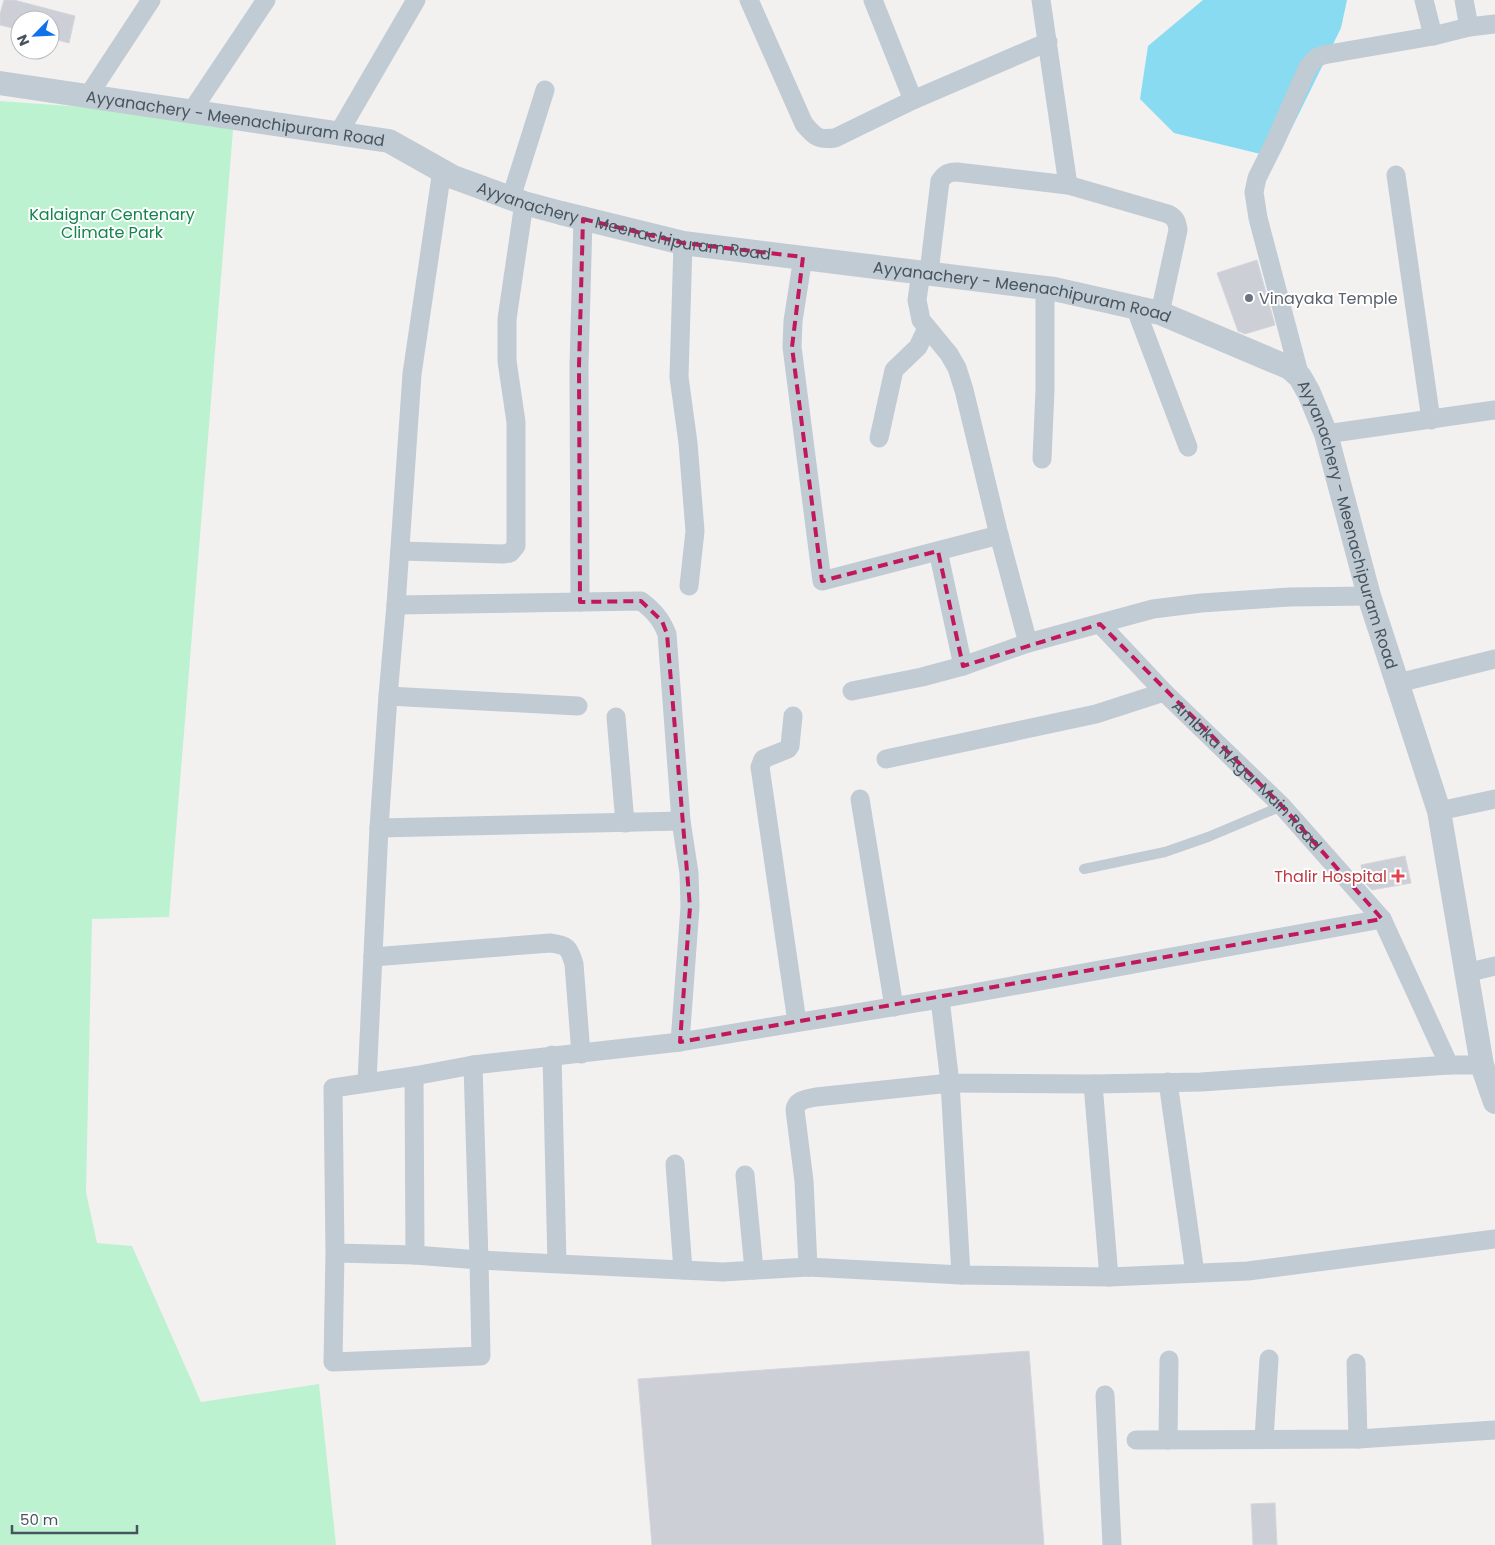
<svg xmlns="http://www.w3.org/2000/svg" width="1495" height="1545" font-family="Poppins,sans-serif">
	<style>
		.green { fill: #bdf2d1 }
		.water { fill: #88dbf1 }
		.building { fill: #cccfd5; stroke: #d4d6dc }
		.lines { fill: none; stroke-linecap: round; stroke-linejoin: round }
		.service { stroke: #c0cbd3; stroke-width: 10 }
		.minor { stroke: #c0cbd3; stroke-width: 19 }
		.tertiary { stroke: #c0cbd3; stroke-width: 24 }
		.marked { fill: none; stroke: #c2185b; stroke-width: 4; stroke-dasharray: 10 6; stroke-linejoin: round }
		.worship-dot { fill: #6b7280; stroke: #fff; stroke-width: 2 }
		.health-dot { fill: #e0444e; stroke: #fff; stroke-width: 2 }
		.labels { text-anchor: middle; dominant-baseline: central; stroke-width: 4; stroke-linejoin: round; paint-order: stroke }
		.street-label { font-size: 16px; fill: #47545f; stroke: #fff }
		.park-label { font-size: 16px; fill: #13854c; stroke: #fff }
		.worship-label { font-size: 16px; fill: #5b616d; stroke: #fff; text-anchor: start }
		.health-label { font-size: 16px; fill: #be3a42; stroke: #fff; text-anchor: end }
	</style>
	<rect width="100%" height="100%" fill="#f3f0f0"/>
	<path class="green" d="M0,101L234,118L169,917L92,919L86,1192L97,1243L132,1246L201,1402L319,1384L336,1545H0Z"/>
	<path class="water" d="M1203,0H1347L1341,28L1277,158L1174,133L1140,99L1148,46Z"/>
	<path class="building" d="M4,0H14L75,16L69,43L50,38V20H20V30L0,25V14Z
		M1257,260L1275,325L1245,334L1238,331L1217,273Z
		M1405,856L1411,883L1372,890L1364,882L1361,865Z
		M1029,1351L1044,1545H652L638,1379Z
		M1275,1503L1277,1545H1253L1251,1504Z"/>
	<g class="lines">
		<path class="service" d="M1084,869L1165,852L1208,837L1282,806"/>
		<g class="minor">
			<path d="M749,0L804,124C815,137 818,140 835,138L913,100L1048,42"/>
			<path d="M873,0L913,100"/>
			<path d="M1041,0L1068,185"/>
			<path d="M1424,0L1433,36"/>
			<path d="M1464,0L1469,27L1495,24"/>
			<path d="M88,96L151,0"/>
			<path d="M191,112L266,0"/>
			<path d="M338,134L416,0"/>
			<path d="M1396,175L1431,420"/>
			<path d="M511,198L545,90"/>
			<path d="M683,243L679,377L688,443L695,531L689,586"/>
			<path d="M803,257L793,321L792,347L822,581L999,535"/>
			<path d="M921,272L917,300L921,320L949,354L957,368L964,390L999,535L1028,643"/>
			<path d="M929,272L940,181C945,174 948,172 957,172L1068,185L1168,214C1176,218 1177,222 1178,230L1160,313"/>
			<path d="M1135,307L1188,447"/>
			<path d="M1300,377L1258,218L1254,192L1257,178L1275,142L1308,67L1316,58L1323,55L1433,36L1469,27"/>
			<path d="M1326,434L1495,410"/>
			<path d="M879,438L894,370L918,347L927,328"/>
			<path d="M1042,459L1045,390V288"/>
			<path d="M400,551L503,554L510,553L516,546V422L507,361V319L524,203"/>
			<path d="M938,551L963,666"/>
			<path d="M580,602L579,366L583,219"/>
			<path d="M396,605L641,601C654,611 661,619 667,634L681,821L689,873L690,907L680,1042"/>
			<path id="s1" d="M1100,624L1164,692L1282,806L1382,919L1449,1065H1482"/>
			<path d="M1398,683L1495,659"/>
			<path d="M852,691L922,677L963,666L1028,643L1153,609L1201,603L1290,597L1369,596"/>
			<path d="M388,696L578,706"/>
			<path d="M793,716L790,746L788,749L763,759L760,767L797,1022"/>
			<path d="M616,717L625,823"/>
			<path d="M886,759L1096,714L1164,692"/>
			<path d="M860,799L894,1007"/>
			<path d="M1439,811L1495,799"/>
			<path d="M379,828L681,821"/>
			<path d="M373,957L550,943C567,945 569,947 574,964L581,1054"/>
			<path d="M1466,973L1495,966"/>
			<path d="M940,999L950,1083L1093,1084L1201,1082L1449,1065"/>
			<path d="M552,1055L557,1263"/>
			<path d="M473,1065L479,1260L723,1272L808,1267L961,1275L1109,1277L1248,1271L1495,1239"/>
			<path d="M367,1082L379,828L388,696L396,605L412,374L442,170"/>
			<path d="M1168,1082L1195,1273"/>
			<path d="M1093,1084L1109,1277"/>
			<path d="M675,1164L683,1270"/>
			<path d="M745,1175L754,1270"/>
			<path d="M335,1253L415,1255L479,1260L481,1356L333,1362L335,1253L333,1088L414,1076"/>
			<path d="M415,1255L414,1076L473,1065L680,1042L940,999L1382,919"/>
			<path d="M808,1267L804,1181L795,1110C796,1100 806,1099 816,1097L950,1083L961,1275"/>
			<path d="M1356,1363L1358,1439"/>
			<path d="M1105,1395L1112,1545"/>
			<path d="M1264,1439L1269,1359"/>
			<path d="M1136,1440L1358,1439L1495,1430"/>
			<path d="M1168,1440L1169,1360"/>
		</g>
		<path class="tertiary" id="s2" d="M0,83L389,141L453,177L524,203L561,213L683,243L1054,289L1160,313L1290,368L1300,377L1309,393L1326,434L1369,596L1439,811L1482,1065L1495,1102"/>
	</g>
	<path class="marked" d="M583,219L683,243L803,257L792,347L822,581L938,551L963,666L1100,624L1282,806L1382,919L680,1042L690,907L667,634L662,621L641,601L580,602L579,366Z"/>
	<circle class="worship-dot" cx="1249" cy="298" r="5"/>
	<path class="health-dot" d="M1395.5 868.5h5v5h5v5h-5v5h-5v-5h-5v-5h5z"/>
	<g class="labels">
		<g class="street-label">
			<text stroke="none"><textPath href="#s2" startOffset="238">Ayyanachery - Meenachipuram Road</textPath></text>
			<text stroke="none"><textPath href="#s2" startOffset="644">Ayyanachery - Meenachipuram Road</textPath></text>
			<text stroke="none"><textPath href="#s2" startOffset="1049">Ayyanachery - Meenachipuram Road</textPath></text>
			<text stroke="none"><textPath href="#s2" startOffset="1499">Ayyanachery - Meenachipuram Road</textPath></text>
			<text stroke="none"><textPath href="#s1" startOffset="211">Ambika NAgar Main Road</textPath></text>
		</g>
		<g class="park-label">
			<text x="112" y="214">Kalaignar Centenary<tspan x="112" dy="18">Climate Park</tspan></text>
		</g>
		<g class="worship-label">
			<text x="1259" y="298">Vinayaka Temple</text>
		</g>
		<g class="health-label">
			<text x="1387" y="876">Thalir Hospital</text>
		</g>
	</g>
	<g transform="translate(35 35) rotate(246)"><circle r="24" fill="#ffffff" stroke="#b5bbbf"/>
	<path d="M0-4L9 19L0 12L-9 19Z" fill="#1071ed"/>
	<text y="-8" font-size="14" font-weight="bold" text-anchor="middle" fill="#47545f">N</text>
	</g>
	<path d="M12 1525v8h125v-8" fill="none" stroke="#47545f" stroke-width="2.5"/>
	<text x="20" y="1525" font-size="15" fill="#47545f" stroke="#ffffff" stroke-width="4" paint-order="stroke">50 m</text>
</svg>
